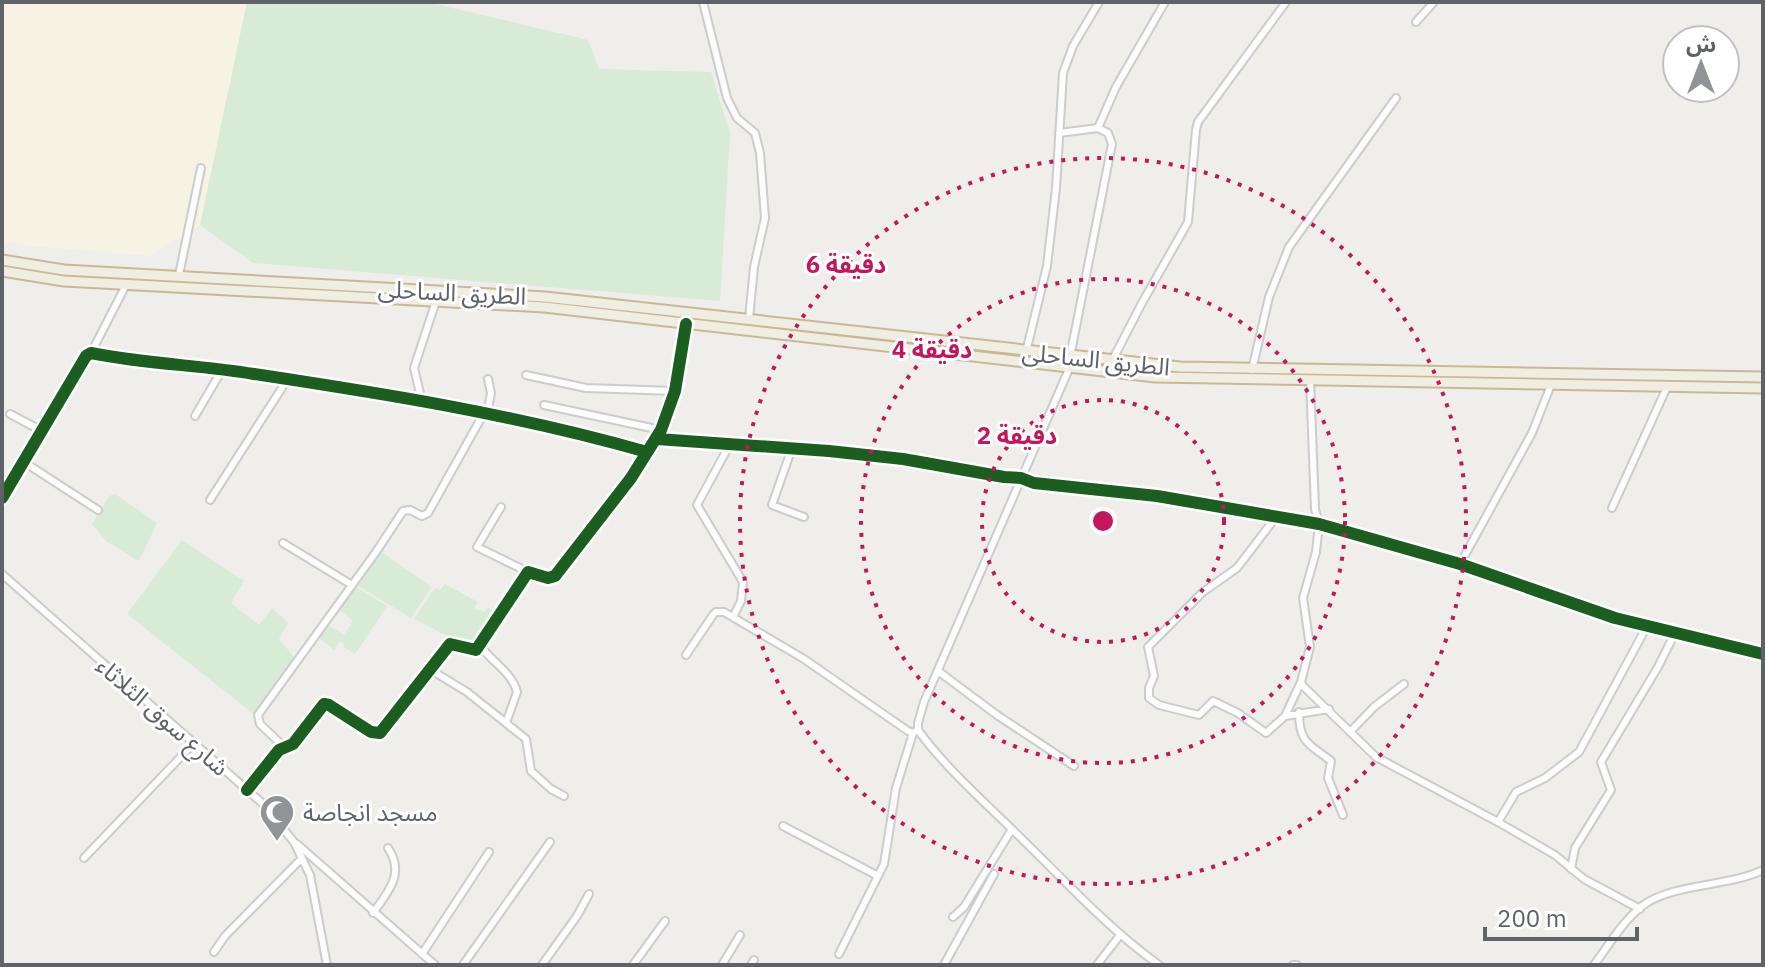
<svg xmlns="http://www.w3.org/2000/svg" width="1765" height="967" font-family="'IBM Plex Sans','Noto Sans Arabic',sans-serif">
	<style>
		.commercial { fill: #f7f3e4 }
		.green { fill: #d8ebd6 }
		.lines { fill: none; stroke-linecap: round; stroke-linejoin: round }
		.minor-casing { stroke: #cbcccc; stroke-width: 10 }
		.highway-casing { stroke: #c8b996; stroke-width: 13 }
		.minor { stroke: #fdfcfc; stroke-width: 6 }
		.highway { stroke: #f0ede3; stroke-width: 9 }
		.cycleway-casing { stroke: #fff; stroke-width: 17 }
		.cycleway { stroke: #1b5e20; stroke-width: 12 }
		.ring { fill: none; stroke: #c2185b; stroke-width: 4; stroke-dasharray: 4 8 }
		.labels { text-anchor: middle; dominant-baseline: central; stroke-width: 6; stroke-linejoin: round; paint-order: stroke }
		.street-label { font-size: 24px; fill: #5f6368; stroke: #fff }
		.poi-label { font-size: 24px; fill: #5f6368; stroke: #fff; text-anchor: start }
		.centre { fill: #c2185b; stroke: #fff; stroke-width: 4 }
		.ring-label { font-size: 24px; text-anchor: middle; font-weight: bold; fill: #c2185b; stroke: #fff; stroke-width: 6; stroke-linejoin: round; paint-order: stroke }
	</style>
	<rect width="100%" height="100%" fill="#efeeea"/>
	<path class="commercial" d="M2,2H247L200,225L150,256L21,245L2,240Z"/>
	<path class="green" d="M247,2H427L588,40L599,69L711,72L730,133L720,301L253,263L200,225Z
		M115,494L157,523L139,561L106,541L92,524L109,496Z
		M182,540L244,581L231,603L259,625L272,608L288,623L279,639L294,657L255,715L127,614Z
		M380,551L432,587L411,618L355,584Z
		M445,584L478,602L474,608L479,611L480,610L485,612L488,608L496,612L471,648L414,619L435,588L440,590Z
		M355,586L387,606L355,654L344,647V644L340,641L334,650L318,637L327,624L344,635L353,621L339,609Z"/>
	<g class="lines">
		<g class="minor-casing">
			<path id="minor" d="M703,2L727,98L737,118L755,133L760,153L765,218L754,267L749,319
				M1416,22L1434,2
				M1059,133L1098,128L1116,87L1165,2
				M179,275L201,168
				M1026,352L1047,266L1056,188L1063,73L1073,46L1099,2
				M91,353L126,285
				M1070,357L1112,144L1108,133L1098,128
				M1112,361L1142,303L1188,222L1196,130L1198,122L1286,2
				M1069,369L924,702L918,723V730C945,768 991,808 1024,841C1068,884 1109,929 1159,965
				M1252,370L1269,297L1289,247L1396,98
				M526,375L586,388L675,391
				M1310,379L1315,509L1319,524L1316,552L1303,598L1310,647L1301,682L1303,686L1376,757L1498,822L1555,855L1584,879L1640,909
				M422,402L414,368L436,301
				M544,405L661,430
				M10,414L42,431
				M487,414L491,393L488,379
				M195,416L222,370
				M657,439L829,451L903,459L1004,477L1021,478L1034,483L1157,496L1319,524L1460,564L1615,618L1763,654
				M731,442L697,505L743,582L741,601L733,617
				M792,448L772,505L804,517
				M24,462L98,510
				M2,498L86,356L91,353C145,364 200,365 254,374C386,394 518,415 647,452
				M210,500L287,380
				M501,507L477,547L528,572
				M1612,508L1667,387
				M1276,517L1237,568L1203,592L1148,647L1154,676L1149,688V698L1159,705L1199,715L1213,701L1238,713L1266,733L1285,716L1329,709
				M283,543L352,585
				M1460,564L1532,433L1551,385
				M2,574L262,803L294,842L310,875L327,965
				M480,645C491,662 512,672 517,692L506,723
				M686,655L713,615L716,612H724L804,659L908,731L913,733L918,730
				M431,670L467,692L526,739L531,771L551,789L564,796
				M938,671L997,715L1074,766
				M1299,712C1299,743 1309,744 1331,761L1328,778L1343,815
				M1285,716L1301,682
				M1350,732L1374,707L1404,684
				M285,748L260,724L258,715L376,552L403,511L410,510L422,516L428,513L484,413
				M247,790L279,750L293,744L324,704L329,705L371,732L380,733L450,644L476,650L528,572L548,578L555,576L631,478L661,430L675,391L686,324
				M1498,822L1516,792L1545,778L1579,752L1647,626
				M783,826L878,876
				M297,844L435,965
				M84,858L195,742
				M1571,869L1575,848L1611,790L1601,762L1658,667L1675,633
				M373,913C389,891 405,873 388,848
				M953,917L964,907L1012,829
				M214,952L225,936L302,858
				M422,954L489,852
				M839,954L884,864L896,788L913,733
				M463,965L550,842
				M542,965L577,916L589,894
				M633,965L665,921
				M722,965L740,935
				M751,965L754,960
				M944,965L994,874
				M1097,965L1120,935
				M1293,965H1297
				M1594,965C1609,945 1622,922 1642,906C1673,883 1728,887 1763,870"/>
		</g>
		<g class="highway-casing">
			<path id="highway" d="M2,260L64,270L545,297L1180,367L1763,377
				M2,271L64,281L544,307L1155,377L1763,388"/>
		</g>
		<use href="#minor" class="minor"/>
		<use href="#highway" class="highway"/>
		<g class="cycleway-casing">
			<path id="cycleway" d="M657,439L829,451L903,459L1004,477L1021,478L1034,483L1157,496L1319,524L1460,564L1615,618L1763,654
				M2,498L86,356L91,353C145,364 200,365 254,374C386,394 518,415 647,452
				M247,790L279,750L293,744L324,704L329,705L371,732L380,733L450,644L476,650L528,572L548,578L555,576L631,478L661,430L675,391L686,324"/>
		</g>
		<use href="#cycleway" class="cycleway"/>
	</g>
	<g class="ring">
		<circle cx="1103" cy="521" r="121"/>
		<circle cx="1103" cy="521" r="242"/>
		<circle cx="1103" cy="521" r="363"/>
	</g>
	<defs>
		<g id="mosque-pin" transform="scale(1.8)"><path d="M0 17L-7.5 6A9.5 9.5 0 1 1 7.5 6Z" fill="#919496" stroke="#fff"/><path d="M3.5-4.9A6 6 0 1 0 3.5 4.9A5 5 0 1 1 3.5-4.9Z" fill="#fff"/></g>
	</defs>
	<g fill-rule="evenodd">
		<use href="#mosque-pin" x="277" y="812"/>
	</g>
	<g class="labels">
		<g class="street-label">
			<text transform="translate(452 292) rotate(3)">الطريق الساحلى</text>
			<text transform="translate(1096 359) rotate(6)">الطريق الساحلى</text>
			<text transform="translate(163 716) rotate(41)">شارع سوق الثلاثاء</text>
		</g>
		<g class="poi-label">
			<text x="303" y="812">مسجد انجاصة</text>
		</g>
	</g>
	<circle cx="1103" cy="521" r="12" class="centre"/>
	<g class="ring-label">
		<text x="846" y="273">6 دقيقة</text>
		<text x="932" y="358">4 دقيقة</text>
		<text x="1017" y="444">2 دقيقة</text>
	</g>
	<rect width="1765" height="967" fill="none" stroke="#5f6368" stroke-width="8"/>
	<g transform="translate(1701 64)"><circle r="38" fill="#ffffff" stroke="#bfc1c3" stroke-width="2"/>
	<path d="M0-6L14 30L0 20L-14 30Z" fill="#919496"/>
	<text y="-12" font-size="22" font-weight="bold" text-anchor="middle" fill="#5f6368">ش</text>
	</g>
	<path d="M1485 927v12h152v-12" fill="none" stroke="#5f6368" stroke-width="4"/>
	<text x="1497" y="927" font-size="24" fill="#5f6368" stroke="#ffffff" stroke-width="6" paint-order="stroke">200 m</text>
</svg>
